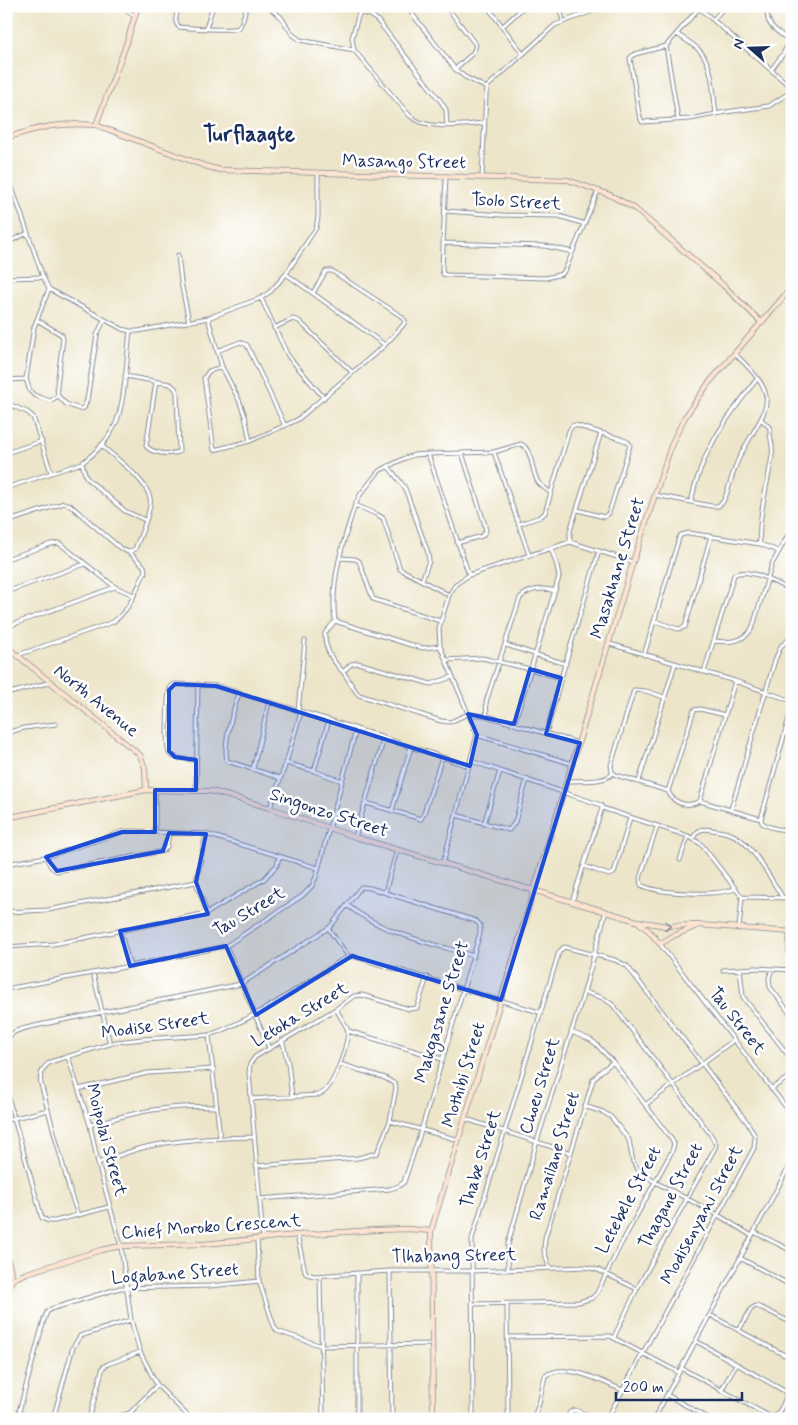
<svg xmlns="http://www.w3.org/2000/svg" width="798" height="1425" font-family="Mynerve,sans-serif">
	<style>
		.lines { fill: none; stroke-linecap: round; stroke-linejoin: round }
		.street-casing { stroke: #848a94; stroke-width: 5 }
		.secondary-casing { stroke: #848a94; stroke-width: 6 }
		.street { stroke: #fff; stroke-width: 3 }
		.secondary { stroke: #fde4d1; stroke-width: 4.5 }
		.oneway { stroke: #8c8a98 }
		.marked { fill: #1d4ed8; fill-opacity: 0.2; stroke: #1d4ed8; stroke-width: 4; stroke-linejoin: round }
		.labels { text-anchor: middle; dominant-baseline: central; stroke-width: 5; stroke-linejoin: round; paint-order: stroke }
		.street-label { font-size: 18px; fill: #1b2f5e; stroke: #fff }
		.district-label { font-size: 22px; font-weight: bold; fill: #1b2f5e; stroke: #fff }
	</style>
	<rect width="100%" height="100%" fill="#fff"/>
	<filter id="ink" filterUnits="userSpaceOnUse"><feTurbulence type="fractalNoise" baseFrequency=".02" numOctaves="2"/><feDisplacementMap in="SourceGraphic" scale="10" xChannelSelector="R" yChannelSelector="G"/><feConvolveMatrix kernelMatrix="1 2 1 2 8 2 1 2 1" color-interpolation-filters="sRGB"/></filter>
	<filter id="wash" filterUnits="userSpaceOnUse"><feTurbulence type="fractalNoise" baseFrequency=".0096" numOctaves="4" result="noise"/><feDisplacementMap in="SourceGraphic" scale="20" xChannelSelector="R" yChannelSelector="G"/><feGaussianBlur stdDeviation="1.12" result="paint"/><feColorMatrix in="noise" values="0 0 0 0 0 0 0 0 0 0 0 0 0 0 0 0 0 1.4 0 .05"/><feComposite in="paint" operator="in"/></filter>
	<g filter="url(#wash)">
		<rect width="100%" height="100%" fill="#ede5c9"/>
	</g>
	<g filter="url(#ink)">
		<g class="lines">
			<g class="street-casing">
				<path id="street" d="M114,6L135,15
					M179,6C177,13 173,22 179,27C186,28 233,31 238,28C243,24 245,12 246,6
					M267,6L281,17L292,34L300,40L354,50
					M361,6L352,38L354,50L410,116C427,131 463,125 484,123
					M406,6L455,69L465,77L487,88
					M446,6L476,45L473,53L455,69
					M487,6L523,54
					M559,6L563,21
					M768,6C764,26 776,30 790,41
					M698,7L792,88
					M699,8L666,46L635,54L630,58L639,114L642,122L690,119L726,112L769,106L792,91
					M360,13L371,15L378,21L442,103L446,110L447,125
					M714,19L725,6
					M503,26L525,6
					M206,28L213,6
					M677,34C684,39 693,44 699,50C714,65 713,94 716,114
					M666,46L678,119
					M771,70L783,54L792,37
					M6,170L43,277L49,289L122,329L130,331H138L208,318L261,298L271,291L286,274L316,228L318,217V174
					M446,176L442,270L443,274L447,275L546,278L562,274L566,268L598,191
					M482,177L486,94L488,86L555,25L606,6
					M445,211L502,215L559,216L585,224
					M6,243L28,233
					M443,243L545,246L573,252
					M178,255L181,282L189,322
					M286,274L385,345
					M6,278L43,277
					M49,289L34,327L26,379L30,391L34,395L50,401L58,396
					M788,291L792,299
					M261,298L288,356L324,398
					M208,318L222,367L239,400L245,416L250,441
					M37,320L62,335L63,339L57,385L58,396
					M274,328L293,319L299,321L352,372
					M217,351L240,342L247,345L285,426
					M222,367L209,371L204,378L214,450L250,441L297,420L385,345L404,324L405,321L401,316L332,271H326L313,293
					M125,376L170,384L175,388L177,392L179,452C169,455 153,454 146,446L156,382
					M6,380L26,379
					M58,396L66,404L79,409L84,408L87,400L97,335L104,320
					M6,403L27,412L33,417L51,472
					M6,417L11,405
					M494,452L529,555
					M6,453L42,441
					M428,454L469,575
					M82,463L86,477L91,482L125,511L145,520
					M388,466L405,488L428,553L429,561L422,580
					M6,488L82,463C93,455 106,442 113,429C125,410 127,355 130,331
					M655,495L711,506H718L723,502C730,488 732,472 739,458C766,405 786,402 734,353
					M691,502C701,451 726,419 757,379
					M355,505L376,514L383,518L400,569L449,595
					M6,522L64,503L70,505L120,548L128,552L135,549C139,539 153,508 150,498C146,479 115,458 101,445
					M519,524L540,517L545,513L569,431L572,426L575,425L621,439L628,442L630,445L609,513L604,517L578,510
					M570,542V531L601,433
					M457,543L482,536L486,531L484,522L462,453
					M760,544C757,519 769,480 772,455C774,446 769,438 770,428L762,420
					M340,558L355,559L359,561L373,599L440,621
					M6,559L51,544L59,543L115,587L134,595
					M788,589L792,613
					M6,592L85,564
					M335,621C330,581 343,542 355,505L360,495L379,471L405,458L414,455L428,454L494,452L521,444C533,450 531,471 538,482C541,486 546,489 551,493
					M335,621L325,633C324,649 333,661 343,672C349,679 352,688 359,695L441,721L450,722L468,714L487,716L578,743
					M335,621L414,646L424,648L440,646
					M655,621L678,629L685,627L711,536
					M6,627L115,587
					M714,641C730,643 746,642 753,626L772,564L792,528
					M610,644L735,681L792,701
					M506,645L566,664
					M18,655L113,622C131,609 136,590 145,572L144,566L129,552
					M644,655L679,538L681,535L689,533L760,544L778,551
					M447,660L482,658L530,669L561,678
					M343,672L351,664L358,663L431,684L452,677
					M704,672L734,575C747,566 776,583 788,589
					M6,694L51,682
					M239,694C233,711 223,743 227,761L280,778
					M664,697L646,691L634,690L611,765L612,772L616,775L668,791C673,804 688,808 700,801L761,819L762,823C770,828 782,831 792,829
					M298,711L305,641
					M487,716L486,702L520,598C528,589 543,587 555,591
					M514,724L559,577L557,566L551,548
					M785,731L792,733
					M6,733L24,728L56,724
					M546,734L561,678L599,551
					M477,735L573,764
					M196,760C189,759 173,760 169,753C166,748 167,696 170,689C171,686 172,685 175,684L216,686L329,720L469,766
					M471,761L601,805L602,808L572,902
					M286,763L314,771L342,781
					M253,769L269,702
					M314,771L329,720
					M568,781C581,780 606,783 613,773
					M639,781L675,664
					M196,790L198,684
					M668,791L694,710L700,709L725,715
					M700,801L735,681
					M366,803L421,819L424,813L442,757
					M270,808L286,763L301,712
					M602,808L688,836L701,844L742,897L739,929
					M731,809L775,660L781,646L792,637
					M392,811L411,747
					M456,815L509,830L515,822L527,779
					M761,819L792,707
					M484,824L500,771
					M657,827L640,878L641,885C658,894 717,896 735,889
					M155,832V790
					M206,834L196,882L207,913
					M355,837L384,738
					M693,838C698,829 703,828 712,830C720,831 728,832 735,836C752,844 772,881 783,898
					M46,857L51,867L57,871L163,851L167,847L169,833
					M680,860L688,836
					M443,863L477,735L440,646L439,628L449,595L456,584L469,575L570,542L633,562
					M6,864L46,857L122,832L131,831L206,834L318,868
					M584,866L609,875L614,873L630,818
					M385,892L397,850
					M742,897L792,898
					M347,905C383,934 431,943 474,956
					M6,912L48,910L196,882
					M328,928L348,956
					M120,931L130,966
					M789,932V952L792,967
					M660,944L792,1115
					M226,946L269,1048
					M6,947L54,944L207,913L264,879L277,865L279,857
					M740,969L743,997L792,1060
					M772,969L769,978L770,987L792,1016
					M723,970L756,968L792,970
					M93,973L110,1044
					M6,989L130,966L226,946L302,896L312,886L316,877L356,730
					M584,992L603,998L613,1005L711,1135L716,1144L715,1148L637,1289L614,1337
					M348,1031L442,1059
					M209,1035L220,1138
					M6,1040C13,1028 32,1027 44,1024L241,984L330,927L361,887L370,888L476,921L480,925V933L421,1131L404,1182L399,1186L390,1189L259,1199
					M282,1040L288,1063L292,1097
					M68,1057L90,1125L98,1163L121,1246L131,1320L140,1352L157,1385L191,1419
					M79,1089L148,1073L214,1069
					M771,1089L792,1075
					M6,1090L42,1218L48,1221H55L109,1207
					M251,1099L318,1095C334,1091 346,1048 348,1033L347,1028L336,1009
					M645,1105L734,1040
					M584,1106L603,1112L611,1117L629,1140L633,1162L640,1172L655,1182L718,1215L752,1236
					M466,1119L571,1153
					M6,1120L48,1110
					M390,1121L459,1140
					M90,1125C135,1112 170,1104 217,1107
					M98,1163C112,1158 127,1152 142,1148C178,1139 217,1138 254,1137
					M256,1166L358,1158L377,1153L390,1121L396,1088L395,1084L385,1078L340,1064
					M78,1215L71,1195L41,1084C39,1075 42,1068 50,1062L116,1042L143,1039L209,1035C258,1018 299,987 342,960L352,956L539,1012
					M754,1232L792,1251
					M297,1235L305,1271L307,1274L314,1276L390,1271H471L586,1267L598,1270L637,1289
					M257,1239L259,1281L274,1326L277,1331L322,1346L432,1344
					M263,1239L249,1073L250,1064L255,1057L336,1009L354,996L362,995L409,1009L417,1008L427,977
					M740,1258L792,1286
					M549,1267L544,1250L545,1238L593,1080L600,1072L613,1062
					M508,1269V1244L537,1141L584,992L606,911
					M390,1271L392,1419
					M357,1273V1419
					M320,1277L323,1419
					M507,1303L508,1419
					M472,1304L579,1302L592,1298L597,1293L620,1246L672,1151L674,1144L672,1140L613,1062L596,1044L591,1040L571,1032
					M710,1315L792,1359
					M739,1330L751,1309L756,1306L762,1308L792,1323
					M507,1337L610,1336L678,1372
					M681,1368L769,1416L773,1417C780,1413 787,1399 786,1392L696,1341
					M721,1391L736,1364
					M667,1395L710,1419
					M130,1413L136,1419
					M6,1418L11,1419
					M17,1419L44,1320L47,1312L51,1309L120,1288L210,1286L259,1281
					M53,1419L73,1347L80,1336L131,1320
					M89,1419L103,1367L108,1364L140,1352
					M96,1419L123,1415L130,1413L157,1385
					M473,1419L472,1239L559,952L564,947L615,960L627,966L747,1122L755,1136L754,1148L607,1419
					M533,1419L539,1404L545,1376C565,1361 603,1382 622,1390
					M566,1419L570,1412L575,1410L598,1419
					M654,1419L792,1161"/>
			</g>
			<g class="secondary-casing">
				<path id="secondary" d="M96,125L126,45L138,6
					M6,138C40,127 60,122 96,125L205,166L220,170L568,180L610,195L634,208L723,285L761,322
					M6,646L140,755L145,768L146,790
					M6,818L146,790L211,791L270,808L355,837L637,921L666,926L699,925L792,932
					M638,922L649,931L660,944L673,936L697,926
					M6,1254L13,1279
					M6,1293L13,1279L27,1273L101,1250L121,1246L204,1244L297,1235L376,1230L409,1229L431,1231
					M433,1419L431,1231L633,562L672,443L685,417L708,384L792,287"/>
			</g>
			<use href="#street" class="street"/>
			<use href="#secondary" class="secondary"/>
		</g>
		<defs><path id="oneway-chevron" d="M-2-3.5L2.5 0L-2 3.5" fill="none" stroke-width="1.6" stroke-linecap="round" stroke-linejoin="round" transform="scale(1.25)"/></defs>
		<use class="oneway" href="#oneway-chevron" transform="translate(668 926) rotate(3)"/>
	</g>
	<path class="marked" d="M530,669L561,678L546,734L580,743L501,1000L352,956L256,1015L226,946L130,966L120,931L208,914L196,882L206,834L169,833L163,851L57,871L46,857L122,832H155V790H196V760L175,757L169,751V690L175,684L216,686L470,766L477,735L468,714L514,724Z"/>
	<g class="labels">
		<g class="street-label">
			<text transform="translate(404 162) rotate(1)">Masango Street</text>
			<text transform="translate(516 202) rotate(3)">Tsolo Street</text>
			<text transform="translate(618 568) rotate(-73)">Masakhane Street</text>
			<text transform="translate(96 701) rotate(39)">North Avenue</text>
			<text transform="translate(329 813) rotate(18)">Singonzo Street</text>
			<text transform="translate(249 912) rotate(-31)">Tau Street</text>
			<text transform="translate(442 1012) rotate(-73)">Makgasane Street</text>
			<text transform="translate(300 1015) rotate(-31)">Letoka Street</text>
			<text transform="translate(737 1021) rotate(52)">Tau Street</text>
			<text transform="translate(155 1026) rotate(-8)">Modise Street</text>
			<text transform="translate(464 1075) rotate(-73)">Mothibi Street</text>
			<text transform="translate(540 1086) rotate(-73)">Choeu Street</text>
			<text transform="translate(106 1140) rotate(75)">Moipolai Street</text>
			<text transform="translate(555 1156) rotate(-73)">Ramailane Street</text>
			<text transform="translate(481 1159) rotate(-73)">Thabe Street</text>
			<text transform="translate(671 1196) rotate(-62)">Thagane Street</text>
			<text transform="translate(629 1200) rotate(-62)">Letebele Street</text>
			<text transform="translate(702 1215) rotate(-62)">Modisenyani Street</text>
			<text transform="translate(211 1227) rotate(-4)">Chief Moroko Crescent</text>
			<text transform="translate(454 1256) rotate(-1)">Tlhabang Street</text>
			<text transform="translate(175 1274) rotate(-4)">Logabane Street</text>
		</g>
		<g class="district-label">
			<text x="249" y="135">Turflaagte</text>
		</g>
	</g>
	<rect width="798" height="1425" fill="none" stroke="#fff" stroke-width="25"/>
	<g transform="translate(750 48) rotate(290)" stroke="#ffffff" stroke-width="4" paint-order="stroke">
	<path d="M0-4L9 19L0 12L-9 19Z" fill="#1b2f5e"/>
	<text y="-8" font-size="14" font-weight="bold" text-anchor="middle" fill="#1b2f5e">N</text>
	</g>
	<path d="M616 1392v8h126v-8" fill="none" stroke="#1b2f5e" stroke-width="2.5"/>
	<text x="623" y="1392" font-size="15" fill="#1b2f5e" stroke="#ffffff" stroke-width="4" paint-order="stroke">200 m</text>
</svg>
